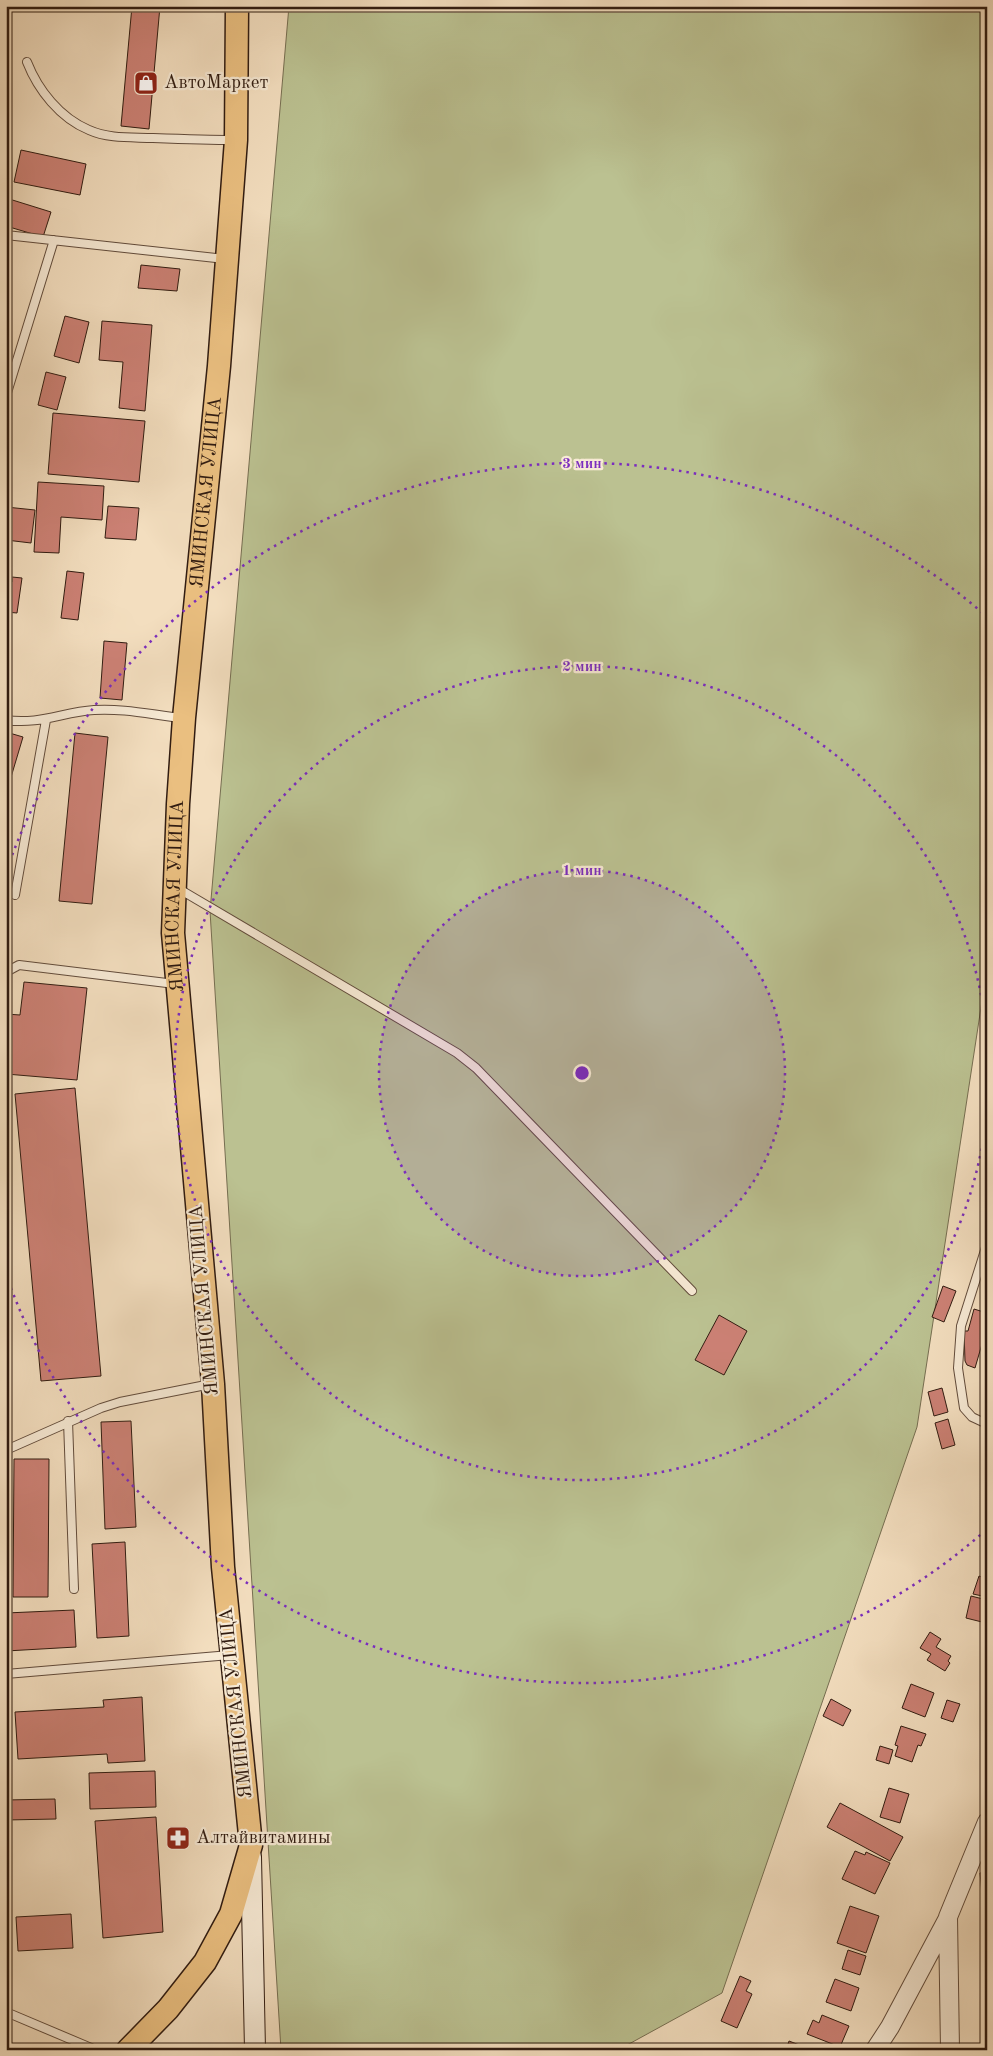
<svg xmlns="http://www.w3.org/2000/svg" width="993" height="2056" font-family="'Old Standard TT',serif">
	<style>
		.green { fill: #bbc191; stroke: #766e51 }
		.building { fill: #cc8175; stroke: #311c11 }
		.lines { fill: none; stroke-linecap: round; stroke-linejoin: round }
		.service-casing { stroke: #624c3c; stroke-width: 10 }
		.tertiary-casing { stroke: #624c3c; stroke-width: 20 }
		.secondary-casing { stroke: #311c11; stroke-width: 22 }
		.primary-casing { stroke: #311c11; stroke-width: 25 }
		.service { stroke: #f7ead5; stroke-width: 8 }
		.tertiary { stroke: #f7ead5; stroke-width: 18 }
		.secondary { stroke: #f7ead5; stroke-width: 20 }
		.primary { stroke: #eabf80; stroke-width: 22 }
		.ring { fill: none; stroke: #7b2cbf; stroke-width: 2.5; stroke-dasharray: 2.5 5 }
		.labels { text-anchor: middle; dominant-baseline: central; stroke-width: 4.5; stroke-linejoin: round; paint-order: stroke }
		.poi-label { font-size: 19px; fill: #311c11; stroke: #f7ead5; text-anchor: start }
		.street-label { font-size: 19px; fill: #311c11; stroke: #f7ead5 }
		.centre { fill: #7b2cbf; stroke: #f7ead5; stroke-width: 2.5 }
		.ring-label { font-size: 15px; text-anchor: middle; font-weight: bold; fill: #7b2cbf; stroke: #f7ead5; stroke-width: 4.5; stroke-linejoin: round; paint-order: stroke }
	</style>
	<rect width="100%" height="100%" fill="#f3debf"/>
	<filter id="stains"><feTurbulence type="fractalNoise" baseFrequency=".004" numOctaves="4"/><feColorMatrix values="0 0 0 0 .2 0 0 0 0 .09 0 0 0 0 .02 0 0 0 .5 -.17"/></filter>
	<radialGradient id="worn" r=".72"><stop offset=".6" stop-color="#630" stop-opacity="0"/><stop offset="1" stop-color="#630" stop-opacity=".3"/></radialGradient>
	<path class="green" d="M289,6H987V968L917,1427L722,1993L618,2050H281L210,911Z"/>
	<path class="building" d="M132,6H160L149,129L121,126Z
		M21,150L86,164L80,195L14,182Z
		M6,198L51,212L43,237L6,226Z
		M141,265L180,269L177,291L138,288Z
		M65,316L89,322L79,363L54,356Z
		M102,321L152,325L145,411L119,408L123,362L99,360Z
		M46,372L66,377L57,410L38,405Z
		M53,413L145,421L139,482L48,474Z
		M38,482L104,486L102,520L61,517L59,553L34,552Z
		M108,506L139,508L136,540L105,538Z
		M6,507L35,510L31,543L6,540Z
		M67,571L84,573L78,620L61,618Z
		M12,577L22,578L17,613L6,612V581L12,582Z
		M104,641L127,643L122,700L100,698Z
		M6,732L23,737L6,794Z
		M75,733L108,737L92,904L59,901Z
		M24,982L87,988L77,1080L6,1074V1014L20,1015Z
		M75,1088L101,1376L41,1381L15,1094Z
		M943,1286L956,1291L944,1322L932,1317Z
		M974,1309L987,1313V1345L982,1344L975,1368L967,1365L965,1361L964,1331H968Z
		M719,1315L747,1331L724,1375L695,1360Z
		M942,1388L948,1412L934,1416L928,1392Z
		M985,1391H987V1418H982Z
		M948,1419L955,1445L942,1449L935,1423Z
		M131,1421L136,1527L105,1529L101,1422Z
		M14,1459H49L48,1597H13Z
		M125,1542L129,1636L97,1638L92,1544Z
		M979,1576L987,1579V1597L973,1594Z
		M971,1596L987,1600L986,1623L966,1618Z
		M74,1610L76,1647L6,1651V1613Z
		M930,1632L941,1639L936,1647L951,1656L948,1661L950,1663L945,1671L927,1660L931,1654L920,1648Z
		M911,1684L934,1693L925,1717L902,1708Z
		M142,1697L145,1761L108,1763L107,1754L18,1759L15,1712L104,1707L103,1700Z
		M831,1699L851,1710L843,1726L823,1716Z
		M947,1700L960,1704L953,1722L941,1718Z
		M901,1726L926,1734L921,1746L918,1745L912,1762L895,1756L898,1746L895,1745Z
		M880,1746L893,1750L889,1764L876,1760Z
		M155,1771L156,1807L90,1809L89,1773Z
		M889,1788L909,1794L900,1823L880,1817Z
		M55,1799L56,1819L6,1820V1800Z
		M840,1803L903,1837L890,1861L827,1827Z
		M156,1817L163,1932L103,1938L95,1821Z
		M855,1851L865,1855L866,1852L890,1863L875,1894L842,1879Z
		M987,1872V1946L980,1873Z
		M850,1906L879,1916L866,1953L837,1943Z
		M71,1914L73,1948L18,1951L16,1917Z
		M848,1950L866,1956L860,1975L842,1969Z
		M740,1976L751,1981L746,1991L752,1994L737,2028L721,2021Z
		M835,1979L859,1988L851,2011L826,2002Z
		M822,2015L849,2026L840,2047L807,2034L813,2020L819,2023Z
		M789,2041L802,2046L801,2050H786Z"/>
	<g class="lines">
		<g class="service-casing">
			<path id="service" d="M27,62C38,90 60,118 89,130C109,139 132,137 153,138C180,139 207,140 234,140
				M6,235L225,259
				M6,396L54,240
				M6,720C39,725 63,712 94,710C123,708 153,715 182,718
				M179,889L457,1053L476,1068L692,1291
				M15,895L46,720
				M6,972L19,965L175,984
				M987,1244L961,1326L958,1368L964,1408L972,1417L987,1424
				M68,1421L74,1589
				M6,1450L101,1408L120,1402L211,1384
				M6,1674L230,1655
				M6,2012L96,2050"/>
		</g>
		<g class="tertiary-casing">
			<path id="tertiary" d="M875,2050L890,2027L947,1920
				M950,2050L948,1917L987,1822"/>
		</g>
		<g class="secondary-casing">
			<path id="secondary" d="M251,1857L255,2050"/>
		</g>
		<g class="primary-casing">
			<g id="primary">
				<path id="s1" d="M128,2050L168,2009L205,1962L231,1914L251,1845L223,1567L213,1384L173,933L178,804L184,718L219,366L236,140L237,6"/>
			</g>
		</g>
		<use href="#service" class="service"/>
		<use href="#tertiary" class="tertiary"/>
		<use href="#secondary" class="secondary"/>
		<use href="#primary" class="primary"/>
	</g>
	<circle cx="582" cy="1073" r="203" fill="#7b2cbf" fill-opacity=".12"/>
	<g class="ring">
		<circle cx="582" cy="1073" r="203"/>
		<path d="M986 1119A407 407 0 1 1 986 1027"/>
		<path d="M986 1530A610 610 0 0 1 7 1277M7 869A610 610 0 0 1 986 616"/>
	</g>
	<defs>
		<g id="shop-square" transform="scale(1.25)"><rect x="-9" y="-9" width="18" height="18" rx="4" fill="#8f2418" stroke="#f7ead5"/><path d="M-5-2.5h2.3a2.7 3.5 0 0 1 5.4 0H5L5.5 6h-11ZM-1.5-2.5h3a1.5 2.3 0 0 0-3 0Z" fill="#fff"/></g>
		<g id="pharmacy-square" transform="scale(1.25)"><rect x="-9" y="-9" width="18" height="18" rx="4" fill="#8f2418" stroke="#f7ead5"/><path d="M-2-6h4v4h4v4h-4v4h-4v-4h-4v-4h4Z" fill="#fff"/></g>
	</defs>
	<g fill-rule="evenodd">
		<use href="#shop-square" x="146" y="83"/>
		<use href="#pharmacy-square" x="178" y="1838"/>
	</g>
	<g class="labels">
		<g class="poi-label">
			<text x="164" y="83">АвтоМаркет</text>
			<text x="196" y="1838">Алтайвитамины</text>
		</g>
		<g class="street-label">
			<text stroke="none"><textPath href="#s1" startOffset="1601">ЯМИНСКАЯ УЛИЦА</textPath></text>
			<text stroke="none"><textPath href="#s1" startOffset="1196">ЯМИНСКАЯ УЛИЦА</textPath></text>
			<text transform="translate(205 1300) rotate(-95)">ЯМИНСКАЯ УЛИЦА</text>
			<text transform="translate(237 1703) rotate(-96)">ЯМИНСКАЯ УЛИЦА</text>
		</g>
	</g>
	<circle cx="582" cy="1073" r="8" class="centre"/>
	<g class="ring-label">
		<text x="582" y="468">3 мин</text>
		<text x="582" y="671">2 мин</text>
		<text x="582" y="875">1 мин</text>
	</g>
	<rect width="993" height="2056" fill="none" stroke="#f3debf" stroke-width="25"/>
	<rect x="8" y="8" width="978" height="2041" fill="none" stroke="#311c11" stroke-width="2.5"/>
	<rect x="12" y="12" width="968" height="2031" fill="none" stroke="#311c11"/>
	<rect width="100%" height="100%" filter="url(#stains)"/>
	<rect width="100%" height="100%" fill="url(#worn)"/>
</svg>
